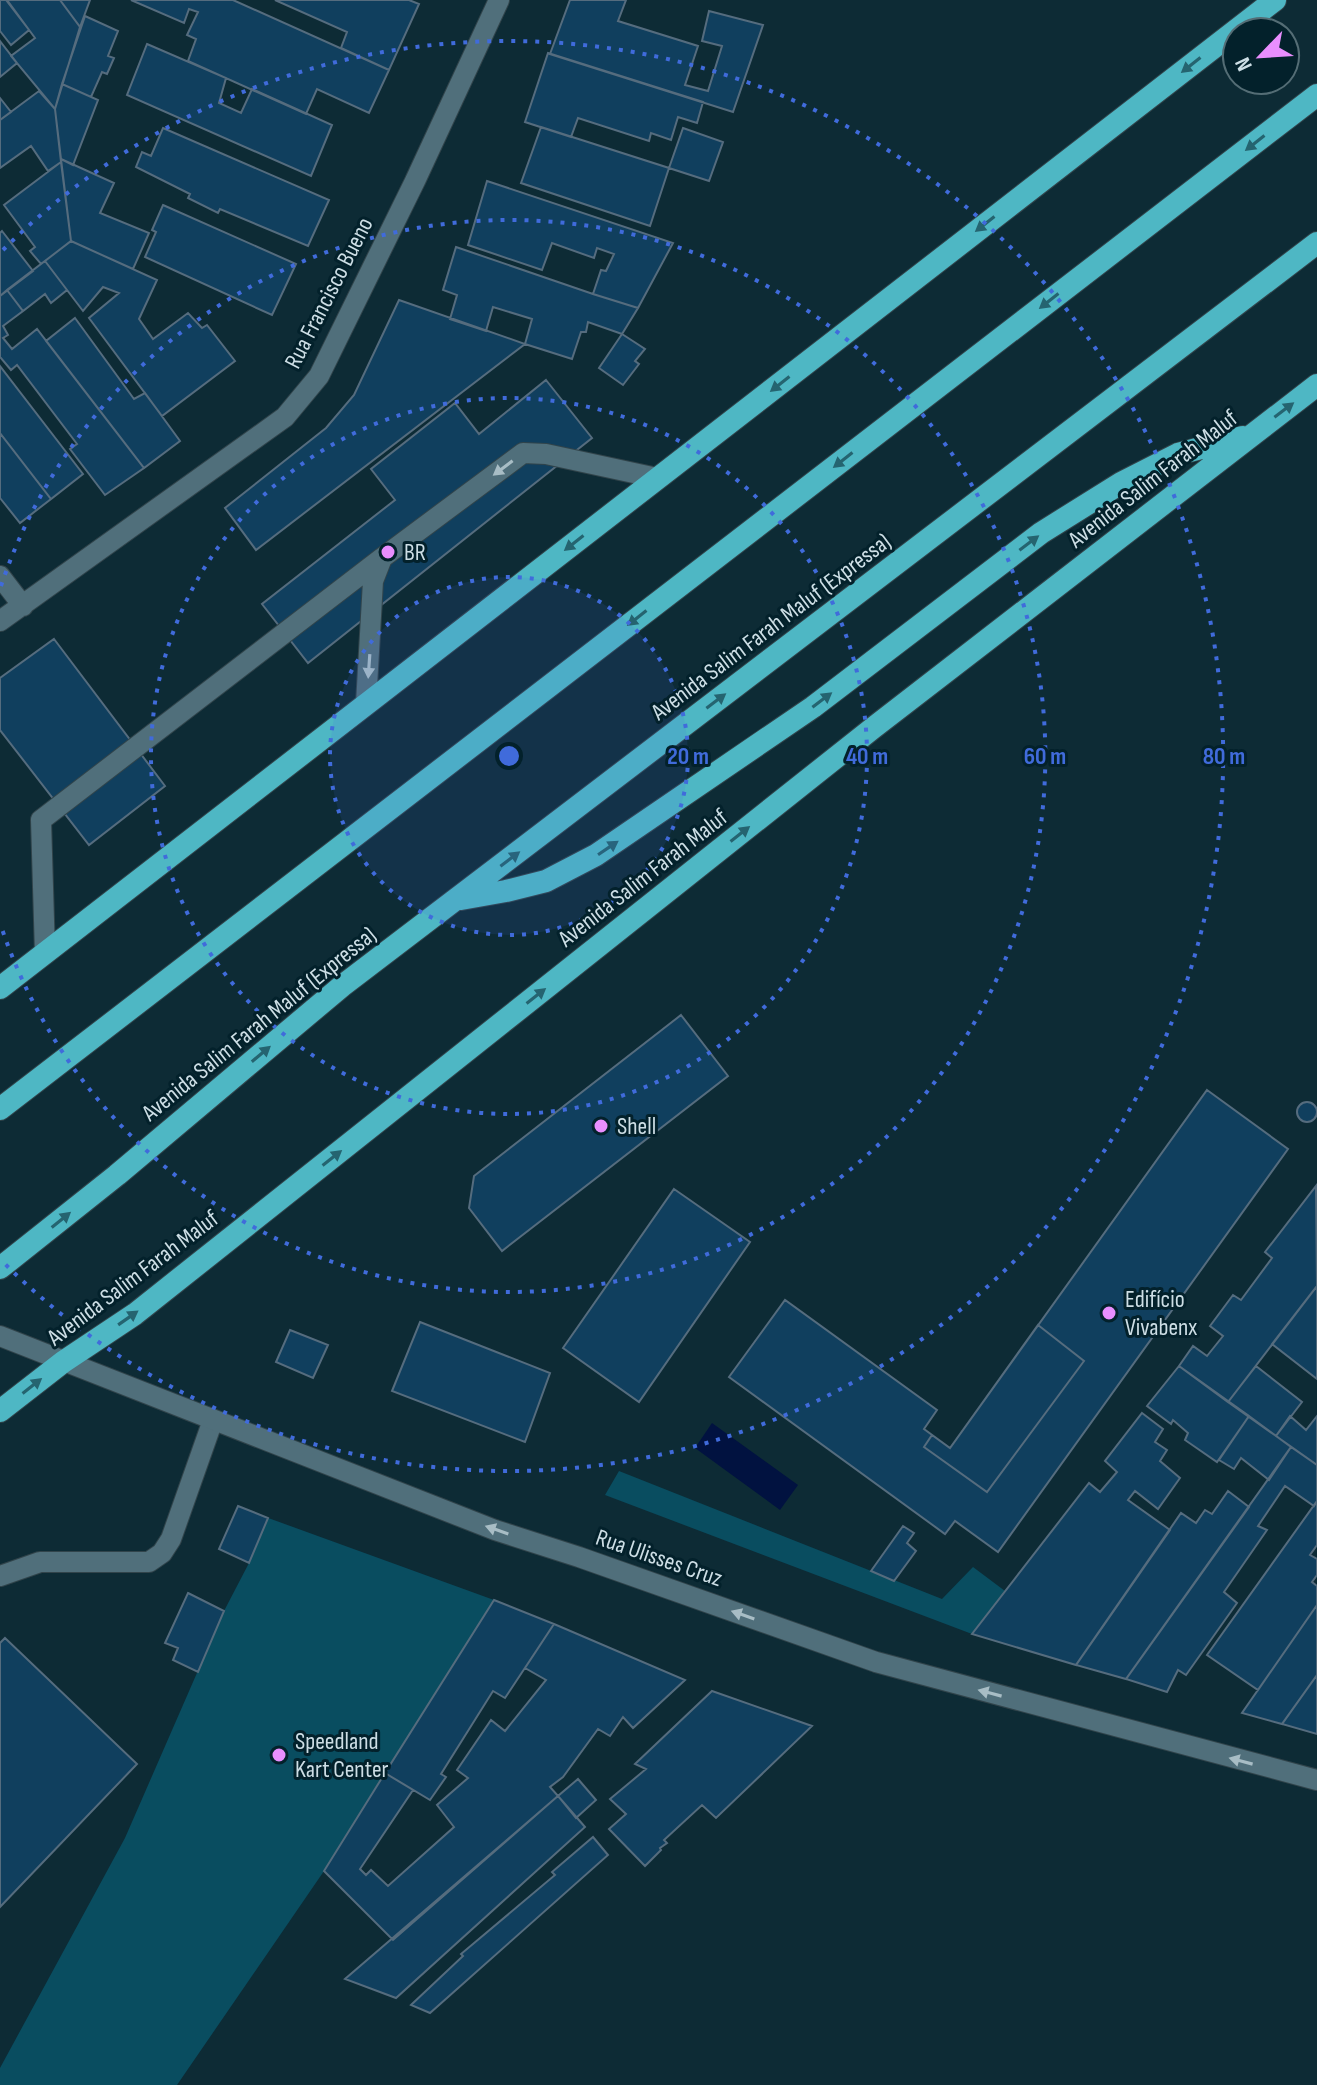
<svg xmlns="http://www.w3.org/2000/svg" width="1317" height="2085" font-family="'Sofia Sans Condensed',sans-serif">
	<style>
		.green { fill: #094d60 }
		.water { fill: #011240 }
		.building { fill: #103f5e; stroke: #556c7e; stroke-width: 2 }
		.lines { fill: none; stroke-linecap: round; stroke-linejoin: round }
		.service-casing { stroke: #31444b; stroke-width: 22 }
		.minor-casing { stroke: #31444b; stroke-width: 22 }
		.tertiary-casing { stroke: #31444b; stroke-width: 22 }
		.trunk-casing { stroke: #31444b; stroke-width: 24 }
		.service { stroke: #506f7b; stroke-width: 20 }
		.minor { stroke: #506f7b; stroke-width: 20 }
		.tertiary { stroke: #506f7b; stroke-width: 20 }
		.trunk { stroke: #4eb7c4; stroke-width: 22 }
		.oneway { fill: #256470 }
		.oneway2 { fill: #a8bdc5 }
		.ring { fill: none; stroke: #406bdb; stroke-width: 4; stroke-dasharray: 4 8 }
		.poi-dot { fill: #e98efe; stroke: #03212b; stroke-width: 3 }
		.labels { text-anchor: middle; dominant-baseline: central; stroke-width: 6; stroke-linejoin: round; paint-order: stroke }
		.street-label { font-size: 24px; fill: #cddee5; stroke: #03212b }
		.poi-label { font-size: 24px; fill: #cddee5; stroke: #03212b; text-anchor: start }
		.centre { fill: #406bdb; stroke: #03212b; stroke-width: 4 }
		.ring-label { font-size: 24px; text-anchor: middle; font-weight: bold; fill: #406bdb; stroke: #03212b; stroke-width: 6; stroke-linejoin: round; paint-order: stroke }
	</style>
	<rect width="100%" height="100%" fill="#0d2b35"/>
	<path class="green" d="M619,1471L942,1599L973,1567L1005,1591L972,1634L605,1495Z
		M260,1515L494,1600L324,1871L177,2085H0V2068L125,1838L224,1611L249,1563Z"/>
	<path class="water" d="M712,1423L798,1485L780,1510L695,1448Z"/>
	<path class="building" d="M0,0H6L29,30L11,45L0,31Z
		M7,0H60L80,27L55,109L11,56L35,38Z
		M60,0H90L80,27Z
		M131,0H233L389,70L369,113L317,89L306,114L188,61L196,39L187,35L198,12L189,9L184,23Z
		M275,0H409L419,4L389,70L341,48L347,32Z
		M570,0H626L618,21L698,46L685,85L708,91L722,46L702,41L709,11L763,25L733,112L550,54Z
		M85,16L118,31L108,56L114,58L107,74L102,72L91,97L62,84Z
		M0,41L17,63L0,77Z
		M147,44L226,78L219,103L241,113L252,89L332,125L311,176L127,95Z
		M548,53L703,102L697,123L678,117L671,140L651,133L649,141L578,118L571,137L525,122Z
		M62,84L98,100L73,165L61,159L55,109Z
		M39,91L55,109L61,162L48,171L31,146L0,168V120Z
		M0,98L11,112L0,120Z
		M541,127L669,168L650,226L521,183Z
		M163,128L329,200L308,246L220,209L218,213L188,198L190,194L136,167L142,152L151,156Z
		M683,128L723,142L709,181L669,168Z
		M61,159L114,183L100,213L149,233L133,269L71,241Z
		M61,162L71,241L41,264L30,251L35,247L4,205Z
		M487,181L673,243L638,308L593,294L601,270L606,271L614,254L597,248L594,258L552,243L542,270L468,245Z
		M163,205L296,264L272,315L145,257L156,232L152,230Z
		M2,231L33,271L0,296V233Z
		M71,241L157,280L139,319L153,339L188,313L202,328L207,325L235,361L162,416L89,318L119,293L103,287L83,311L45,261Z
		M456,247L593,294L638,308L622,334L588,322L586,332H581L572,359L525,344L532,319L493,307L486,331L450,319L457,295L443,290Z
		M45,261L67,290L51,303L45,294L23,311L7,290Z
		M7,290L23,311L3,326L8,335L3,338L12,349L37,329L144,468L105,495L70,449L77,444L17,365L11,370L0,357V296Z
		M399,300L525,344L256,550L225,508L326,428L354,395Z
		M75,318L134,399L145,393L180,441L144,468L46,341Z
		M622,334L645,349L635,361L639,364L623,385L599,368Z
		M0,366L83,474L51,499L0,433Z
		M546,380L592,438L308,663L262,604L395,500L371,469L455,403L479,434Z
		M0,433L51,499L20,523L0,498Z
		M54,639L165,786L89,845L0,730V678Z
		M681,1015L728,1076L502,1251L469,1208L474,1176Z
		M1207,1090L1288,1149L998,1552L955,1521L945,1534L729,1377L785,1300L937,1410L924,1429L950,1448Z
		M1297 1112a10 10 0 1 1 20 0a10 10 0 1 1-20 0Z
		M1316,1186L1317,1286L1228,1402L1179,1366L1193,1346L1207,1356L1223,1336L1210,1326L1233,1295L1241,1300L1272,1258L1265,1252Z
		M674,1189L750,1242L639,1402L563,1348Z
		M1317,1286V1379L1272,1344Z
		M420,1322L550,1373L525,1442L392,1391Z
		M1038,1325L1084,1361L987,1492L924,1447L932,1435L950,1448Z
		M290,1330L328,1345L313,1378L276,1362Z
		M1179,1366L1249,1416L1217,1462L1185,1440L1188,1433L1173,1420L1171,1424L1147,1406Z
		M1256,1366L1302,1402L1276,1436L1228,1402Z
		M1142,1413L1163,1429L1155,1442L1167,1450L1160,1461L1180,1478L1158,1509L1135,1491L1128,1500L1170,1530L1076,1665L972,1634L1089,1483L1100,1492L1117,1472L1105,1461Z
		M1249,1416L1291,1447L1269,1480L1241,1458L1234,1469L1219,1460Z
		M1290,1416L1306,1430L1317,1416V1465L1276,1436Z
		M1291,1447L1317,1465V1501L1314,1506L1285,1486L1258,1526L1267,1530L1224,1592L1237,1603L1186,1675L1178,1670L1167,1692L1126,1679Z
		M1228,1491L1249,1507L1126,1679L1076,1665L1181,1513L1196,1523L1205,1510L1212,1514Z
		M1317,1501V1545L1310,1555L1317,1559V1575L1312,1582L1317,1586V1605L1258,1690L1207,1655Z
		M238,1506L268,1518L249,1563L219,1549Z
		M903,1526L914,1533L907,1543L916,1551L894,1581L871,1571Z
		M188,1593L224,1611L198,1672L173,1660L178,1648L165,1643Z
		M494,1600L554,1624L505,1698L493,1691L441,1774L446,1777L430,1800L385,1773Z
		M1317,1605V1675L1282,1724L1242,1713Z
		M554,1624L685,1680L633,1728L623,1717L610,1736L598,1729L563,1777L550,1787L558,1796L393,1940L324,1871L385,1773L413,1790L360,1869L366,1875L371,1870L388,1886L454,1827L437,1805L468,1778L457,1770L491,1720L505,1731L546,1680L525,1668Z
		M5,1638L137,1764L0,1907V1643Z
		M1317,1675V1734L1282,1724Z
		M712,1691L812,1726L716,1818L702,1805L664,1840L667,1843L660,1848L661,1850L645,1866L609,1829L626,1814L610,1799L646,1769L635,1764Z
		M578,1779L596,1800L576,1818L558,1796Z
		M558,1796L585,1827L396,1998L345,1979Z
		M593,1837L608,1855L430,2013L411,2005L463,1956L461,1954L555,1875L552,1872Z"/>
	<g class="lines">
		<g class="service-casing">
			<path id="service" d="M366,704L373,581L382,558L523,453L546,454L657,478
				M45,954L41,820L382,558
				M0,1576L40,1562H149L162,1553L171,1539L213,1420"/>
		</g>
		<g class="minor-casing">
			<path id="minor" d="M0,576L23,606
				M0,621L285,417L319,376L415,181L499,0"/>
		</g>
		<g class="tertiary-casing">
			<path id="tertiary" d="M0,1336L495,1530L579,1557L876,1662L1317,1780"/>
		</g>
		<g class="trunk-casing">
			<path id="trunk" d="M461,899L506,891L546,881L596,855L813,707L1041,533L1121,483L1178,454L1243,437
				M0,988L1275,0
				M0,1109L1317,95
				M0,1268L117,1175L342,986L1317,243
				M0,1411L63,1362L135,1314L873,728L1317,385"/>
		</g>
		<use href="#service" class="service"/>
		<use href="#minor" class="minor"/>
		<use href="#tertiary" class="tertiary"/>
		<use href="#trunk" class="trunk"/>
	</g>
	<defs><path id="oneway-solid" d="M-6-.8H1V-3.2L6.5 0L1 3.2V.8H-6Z" transform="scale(2)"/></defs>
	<g class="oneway">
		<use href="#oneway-solid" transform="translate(1191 65) rotate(142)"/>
		<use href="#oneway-solid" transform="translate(1255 143) rotate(142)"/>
		<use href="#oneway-solid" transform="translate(985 224) rotate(142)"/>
		<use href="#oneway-solid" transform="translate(1049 301) rotate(142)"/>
		<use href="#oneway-solid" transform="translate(780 384) rotate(142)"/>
		<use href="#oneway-solid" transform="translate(1284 410) rotate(-37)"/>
		<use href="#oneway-solid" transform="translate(843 460) rotate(142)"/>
		<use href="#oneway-solid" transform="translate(574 543) rotate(142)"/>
		<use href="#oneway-solid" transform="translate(1029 543) rotate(-37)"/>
		<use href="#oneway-solid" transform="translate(637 618) rotate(142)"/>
		<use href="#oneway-solid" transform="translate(822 700) rotate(-37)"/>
		<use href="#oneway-solid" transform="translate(716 701) rotate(-37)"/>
		<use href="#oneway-solid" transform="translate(740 834) rotate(-38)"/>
		<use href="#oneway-solid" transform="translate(608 848) rotate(-34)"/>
		<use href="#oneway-solid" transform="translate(510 859) rotate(-37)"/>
		<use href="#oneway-solid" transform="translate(536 996) rotate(-38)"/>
		<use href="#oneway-solid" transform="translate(261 1054) rotate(-40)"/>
		<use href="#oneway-solid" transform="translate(332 1158) rotate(-38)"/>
		<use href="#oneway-solid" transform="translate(61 1220) rotate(-39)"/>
		<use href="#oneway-solid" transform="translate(128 1318) rotate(-35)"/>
		<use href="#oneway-solid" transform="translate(32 1386) rotate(-38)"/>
	</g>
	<g class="oneway2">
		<use href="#oneway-solid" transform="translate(503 468) rotate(143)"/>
		<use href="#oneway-solid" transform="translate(369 666) rotate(94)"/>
		<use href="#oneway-solid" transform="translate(497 1530) rotate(-161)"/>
		<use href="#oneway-solid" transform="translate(743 1615) rotate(-161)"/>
		<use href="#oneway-solid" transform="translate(990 1693) rotate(-165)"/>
		<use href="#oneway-solid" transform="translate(1241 1761) rotate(-165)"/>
	</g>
	<circle cx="509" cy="756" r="179" fill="#406bdb" fill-opacity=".12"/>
	<g class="ring">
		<circle cx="509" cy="756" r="179"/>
		<circle cx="509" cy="756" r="358"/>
		<path d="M1 586A536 536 0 1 1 1 926"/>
		<path d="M3 250A715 715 0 1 1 3 1262"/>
	</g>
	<g class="poi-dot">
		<circle cx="388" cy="552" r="8"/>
		<circle cx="601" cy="1126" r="8"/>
		<circle cx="1109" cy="1313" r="8"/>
		<circle cx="279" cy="1755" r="8"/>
	</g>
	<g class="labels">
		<g class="street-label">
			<text transform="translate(329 293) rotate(-63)">Rua Francisco Bueno</text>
			<text transform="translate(1153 479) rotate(-38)">Avenida Salim Farah Maluf</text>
			<text transform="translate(771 627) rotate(-37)">Avenida Salim Farah Maluf (Expressa)</text>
			<text transform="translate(643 878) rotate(-38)">Avenida Salim Farah Maluf</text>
			<text transform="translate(259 1024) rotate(-39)">Avenida Salim Farah Maluf (Expressa)</text>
			<text transform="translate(133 1278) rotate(-37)">Avenida Salim Farah Maluf</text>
			<text transform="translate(659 1558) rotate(19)">Rua Ulisses Cruz</text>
		</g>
		<g class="poi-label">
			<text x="404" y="552">BR</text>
			<text x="617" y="1126">Shell</text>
			<text x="1125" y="1299">Edifício<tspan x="1125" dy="28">Vivabenx</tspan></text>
			<text x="295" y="1741">Speedland<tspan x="295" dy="28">Kart Center</tspan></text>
		</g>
	</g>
	<circle cx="509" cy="756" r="12" class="centre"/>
	<g class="ring-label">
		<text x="688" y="764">20 m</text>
		<text x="867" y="764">40 m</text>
		<text x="1045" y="764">60 m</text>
		<text x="1224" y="764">80 m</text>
	</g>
	<g transform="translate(1261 56) rotate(245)"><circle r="38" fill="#03212b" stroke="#546d75" stroke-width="2"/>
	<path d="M0-6L14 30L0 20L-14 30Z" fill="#e98efe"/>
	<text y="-12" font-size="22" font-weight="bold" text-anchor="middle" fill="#cddee5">N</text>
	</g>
</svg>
